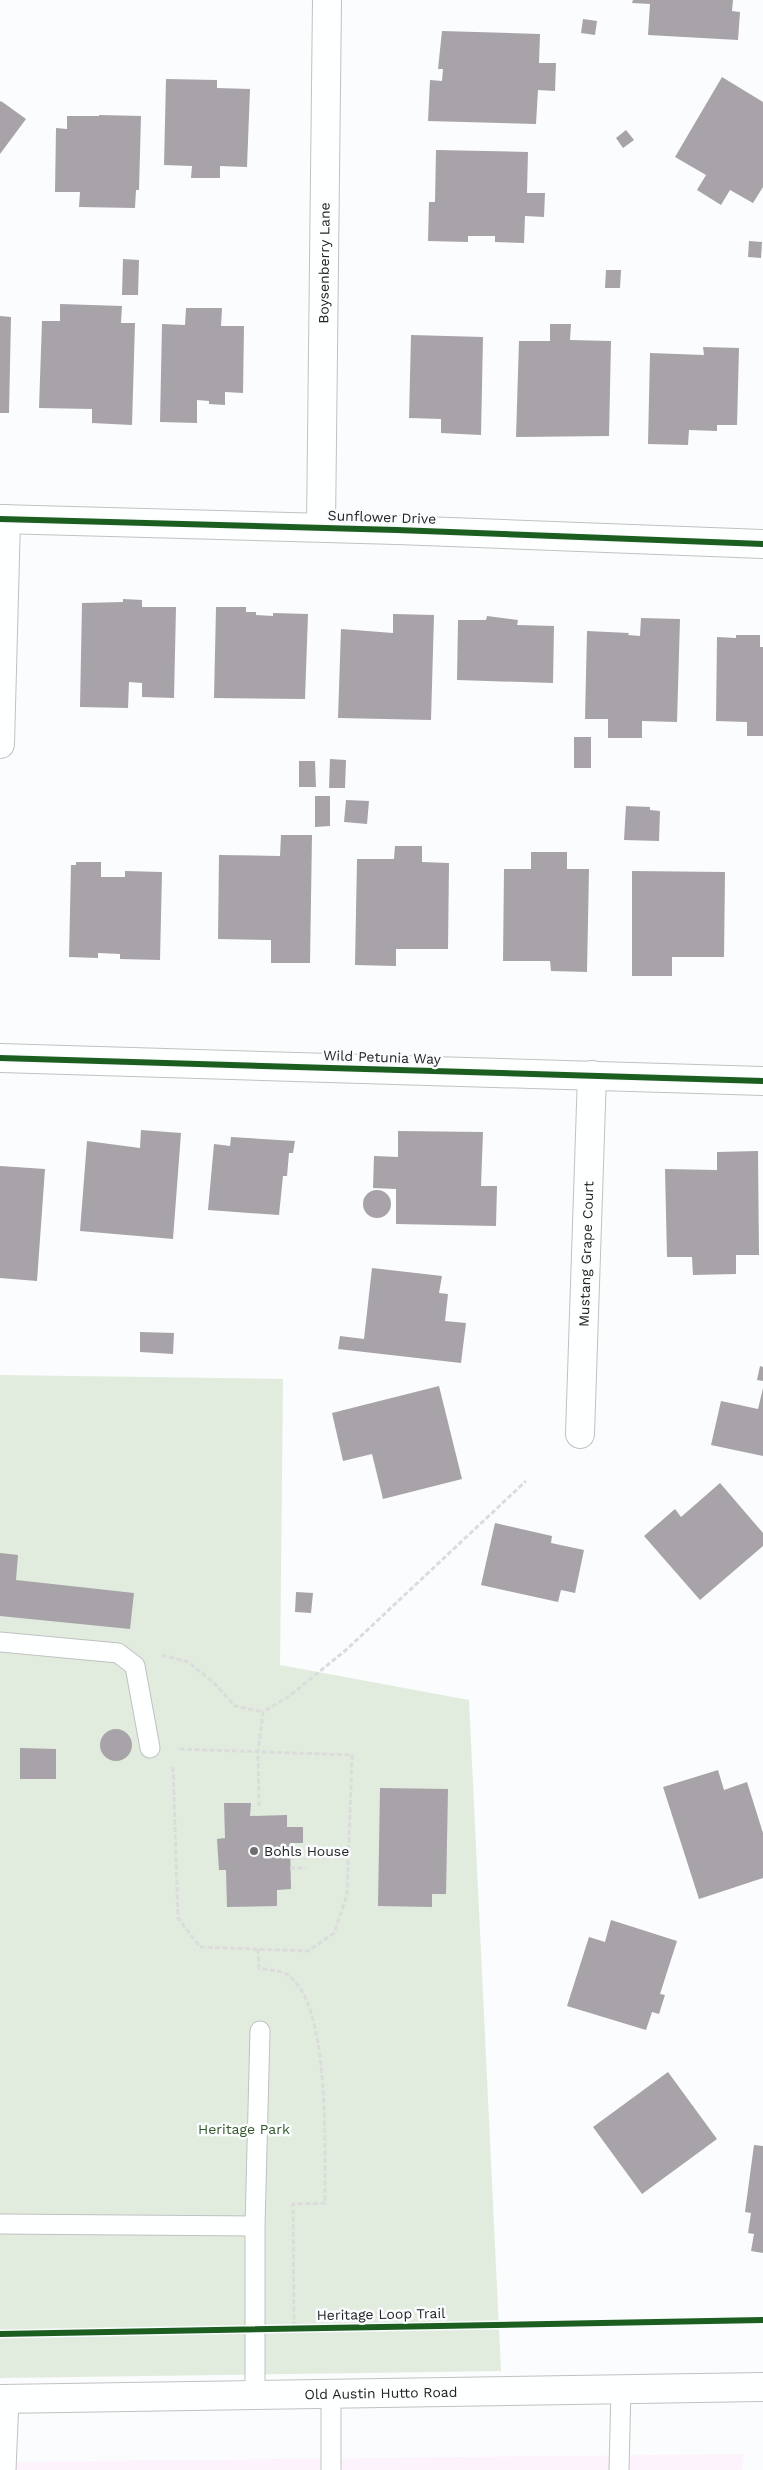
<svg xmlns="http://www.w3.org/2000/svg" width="763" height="2470" font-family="'Work Sans',sans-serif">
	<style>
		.commercial { fill: #fdf3fc }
		.green { fill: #e1ecde }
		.building { fill: #a7a3a9 }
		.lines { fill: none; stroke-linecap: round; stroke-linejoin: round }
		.service-casing { stroke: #c0c1c3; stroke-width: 21 }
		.minor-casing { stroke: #c0c1c3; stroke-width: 30 }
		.tertiary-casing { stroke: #c0c1c3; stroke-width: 30 }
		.path { stroke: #dcdcdc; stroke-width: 3; stroke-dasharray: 5 2.5; stroke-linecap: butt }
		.service { stroke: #feffff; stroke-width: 19 }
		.minor { stroke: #feffff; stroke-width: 28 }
		.tertiary { stroke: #feffff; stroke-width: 28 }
		.cycleway-casing { stroke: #fafcfe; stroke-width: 9 }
		.cycleway { stroke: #1b5e20; stroke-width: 6 }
		.poi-dot { fill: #6d6f71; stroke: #fafcfe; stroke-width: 2 }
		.labels { text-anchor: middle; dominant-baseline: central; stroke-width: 5; stroke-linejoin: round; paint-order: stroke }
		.street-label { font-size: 14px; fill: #212326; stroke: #fafcfe }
		.poi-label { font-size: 14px; fill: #212326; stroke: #fafcfe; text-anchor: start }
		.park-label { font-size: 14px; fill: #34582a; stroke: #fafcfe }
	</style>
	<rect width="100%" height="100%" fill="#fbfcfd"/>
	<path class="commercial" d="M744,2454L742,2470H0V2462Z"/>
	<path class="green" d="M0,1375L283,1379L280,1665L469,1700L501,2371L0,2378Z"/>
	<path class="building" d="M633,0H733L732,11L740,12L738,40L648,35L650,4L632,3Z
		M583,19L597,21L595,35L581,33Z
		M442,31L540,34L539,63H556L555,91L538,90L536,124L428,121L430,80L442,81L443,69H438Z
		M722,77L763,102V187L753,203L730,190L721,205L697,190L706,175L675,157Z
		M166,79L217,80V88L250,89L247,167L220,166V178H191L192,166L164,165Z
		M1,101L26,119L0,154V102Z
		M99,115L141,116L139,190H136L135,208L79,207L80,192H55L56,128L67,129V116H99Z
		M626,130L634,140L623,148L616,138Z
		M436,150L528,152L527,193H545L544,217L525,216L524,243L495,242V236H468V242L428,241L429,202H435Z
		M749,241L762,242L761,258L748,257Z
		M123,259L139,260L138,295H122Z
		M606,270H621L620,288H605Z
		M60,304L122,306L121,323H135L132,425L92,423V409L39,408L42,321H60Z
		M186,308H222L221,326H244L243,393L225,392V405L209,404V401L197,400V423L160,422L162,324L185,325Z
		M0,316L11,317L9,413H0Z
		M550,324H571L570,340L611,341L609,436L516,437L519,341H550Z
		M411,335L483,337L481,435L441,433V419L409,418Z
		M703,347L739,348L737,425H717V431L689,430L688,445L648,444L650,353L704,355Z
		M123,599L142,600V607H176L174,698L142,697V683L129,682L128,708L80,707L82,603L123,602Z
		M216,607H246V612H256V615L273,616V613L308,614L305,699L214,698Z
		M393,614L434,615L431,720L338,718L341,629L393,633Z
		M487,616L518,620L517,625L554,626L553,683L457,680L458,620H486Z
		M641,618L680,619L677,722L642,721V738H608V719H585L587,631L629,633L628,635L640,636Z
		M736,635H760V647H763V736H747V722L716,721L717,637L736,638Z
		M574,737H591V768H574Z
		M330,759L346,760L345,788H329Z
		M299,761H315L316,787H299Z
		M315,796H330V826L315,827Z
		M346,800L369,801L367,824L344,822Z
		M626,806L650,807V810L660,811L659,841L624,840Z
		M281,835H312L310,963H271V940L218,939L219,855L280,856Z
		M395,846H422V862L449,863L448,949H396V966L355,965L357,859H394Z
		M531,852H567V869H589L587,972L551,971L550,961H503L504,869H531Z
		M76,862H101V877H125V871L162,872L160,960L120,959V954L98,953V958L69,957L71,865H76Z
		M632,871L725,872L724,957H672V976H632Z
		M141,1130L181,1133L173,1239L80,1231L87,1141L140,1148Z
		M398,1131L483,1132L481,1186H497L496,1226L396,1224V1189L373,1188L374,1156L398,1157Z
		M231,1137L295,1141L293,1153H289L287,1176H283L279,1215L208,1210L214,1144L230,1146Z
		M758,1151L759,1255H736V1274L693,1275L692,1257H667L665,1169L717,1170V1152Z
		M0,1166L45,1169L37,1281L0,1278Z
		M363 1204a14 14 0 1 1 28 0a14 14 0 1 1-28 0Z
		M372,1268L442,1276L439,1293L448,1294L445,1321L466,1323L461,1363L338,1349L340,1336L364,1339Z
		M140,1332L174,1333L173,1354L140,1352Z
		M760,1366L763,1367V1381L757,1380Z
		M439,1386L462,1479L383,1499L372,1454L343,1461L332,1413Z
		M763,1388V1456L711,1445L721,1401L758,1409Z
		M720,1483L763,1533V1546L700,1600L644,1536L675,1509L681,1517Z
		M495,1523L552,1536L551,1543L584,1550L575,1593L561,1590L558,1602L481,1585Z
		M0,1553L18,1555L16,1580L134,1593L130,1629L0,1616Z
		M296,1592L313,1593L311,1613L295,1612Z
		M100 1745a16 16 0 1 1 32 0a16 16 0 1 1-32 0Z
		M20,1748L56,1749V1779H20Z
		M718,1770L724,1790L747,1782L763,1833V1878L699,1899L663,1787Z
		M380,1788L448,1789L446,1894H432V1907L378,1906Z
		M224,1803H251L250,1816L287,1815V1827H303V1843H290L291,1889L277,1890V1906L227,1907L226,1870H219L217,1839L225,1838Z
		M611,1920L677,1941L660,1994L665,1995L659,2014L652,2012L646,2030L567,2006L589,1937L605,1942Z
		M668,2072L717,2139L642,2194L593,2127Z
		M754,2145L763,2146V2253L751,2251L754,2234L748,2233L751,2213L745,2212Z"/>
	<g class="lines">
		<g class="service-casing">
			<path id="service" d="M0,1642L118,1653L135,1666L150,1748
				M0,2224L255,2226
				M331,2394V2470
				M255,2395V2226L260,2031
				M6,2470L9,2399
				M619,2470L621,2389"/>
		</g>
		<g class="minor-casing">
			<g id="minor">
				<path d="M0,519L397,530L763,544"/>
				<path id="s1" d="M321,527L327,0"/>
				<path d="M0,744L6,519"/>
				<path d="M0,1058L763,1081"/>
				<path id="s2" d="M580,1434L592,1075"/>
			</g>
		</g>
		<g class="tertiary-casing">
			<g id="tertiary">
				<path id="s3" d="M0,2399L763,2387"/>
			</g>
		</g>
		<path class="path" d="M162,1655L188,1662L213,1682L235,1706L263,1712
			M173,1767L178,1918L200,1947L308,1951L334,1933L347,1895L352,1755L179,1749
			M259,1806L258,1752L263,1712L288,1697L346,1650L526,1481
			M290,1858L348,1857
			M290,1868H306
			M258,1949L259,1968C267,1970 279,1970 286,1974C332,2000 324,2155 325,2203L293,2204L294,2328"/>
		<use href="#service" class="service"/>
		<use href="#minor" class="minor"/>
		<use href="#tertiary" class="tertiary"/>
		<g class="cycleway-casing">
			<path id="cycleway" d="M0,519L397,530L763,544
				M0,1058L763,1081
				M0,2334L763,2320"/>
		</g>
		<use href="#cycleway" class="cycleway"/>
	</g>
	<circle class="poi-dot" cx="254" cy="1851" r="5"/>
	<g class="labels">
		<g class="street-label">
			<text stroke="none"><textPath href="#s1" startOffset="264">Boysenberry Lane</textPath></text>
			<text transform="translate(382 517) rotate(2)">Sunflower Drive</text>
			<text transform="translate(382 1057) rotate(2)">Wild Petunia Way</text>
			<text stroke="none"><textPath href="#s2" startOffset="180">Mustang Grape Court</textPath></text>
			<text transform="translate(381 2314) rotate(-1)">Heritage Loop Trail</text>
			<text stroke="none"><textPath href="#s3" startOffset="381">Old Austin Hutto Road</textPath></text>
		</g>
		<g class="poi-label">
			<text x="264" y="1851">Bohls House</text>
		</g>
		<g class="park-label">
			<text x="244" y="2129">Heritage Park</text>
		</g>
	</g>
</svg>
